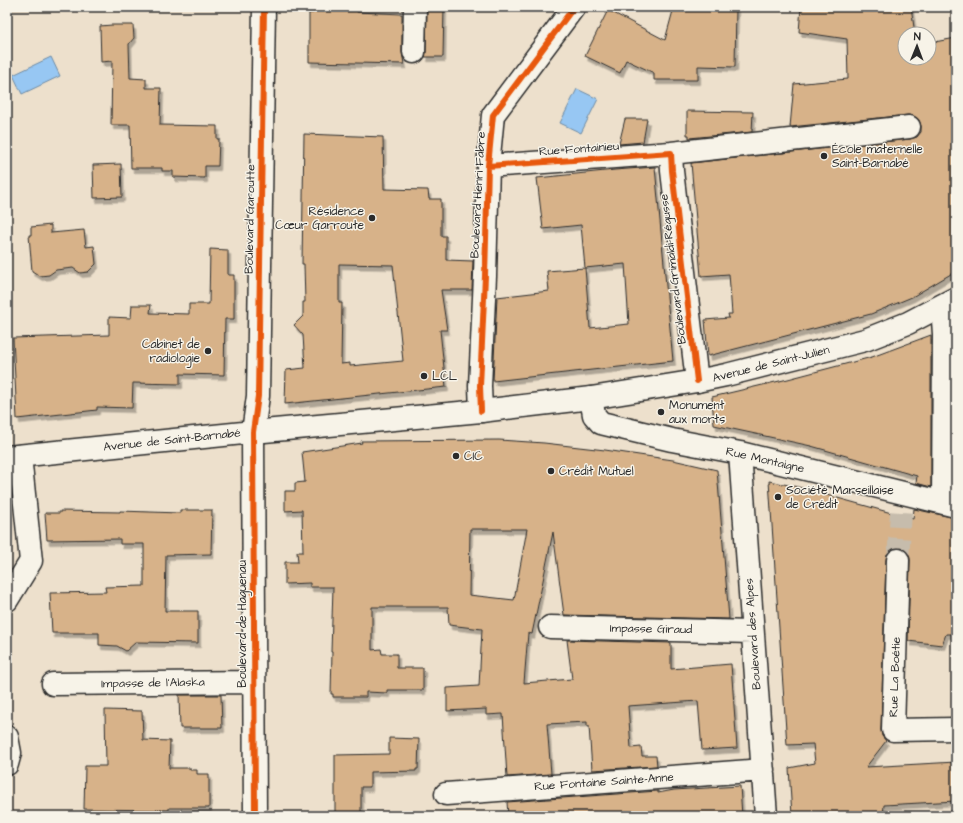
<svg xmlns="http://www.w3.org/2000/svg" width="963" height="823" font-family="'Architects Daughter',sans-serif">
	<style>
		.water { fill: #97c7f3; stroke: #6c89a3 }
		.building { fill: #d7b289; stroke: #2b2b2b; fill-rule: evenodd; filter: url(#shadow) }
		.lines { fill: none; stroke-linecap: round; stroke-linejoin: round }
		.minor-tunnel { stroke: #c6bcac; stroke-width: 22; stroke-dasharray: 22 11; stroke-linecap: butt }
		.minor-casing { stroke: #2b2b2b; stroke-width: 25 }
		.major-casing { stroke: #2b2b2b; stroke-width: 25 }
		.minor { stroke: #f7f3e8; stroke-width: 22 }
		.major { stroke: #f7f3e8; stroke-width: 22 }
		.cycleway-casing { stroke: #f7f3e8; stroke-width: 8 }
		.cycleway { stroke: #e8590c; stroke-width: 6 }
		.poi-dot { fill: #2b2b2b; stroke: #f7f3e8; stroke-width: 1.5 }
		.labels { text-anchor: middle; dominant-baseline: central; stroke-width: 3; stroke-linejoin: round; paint-order: stroke }
		.street-label { font-size: 12px; fill: #2b2b2b; stroke: #f7f3e8 }
		.poi-label { font-size: 12px; fill: #2b2b2b; stroke: #f7f3e8; text-anchor: start }
	</style>
	<defs>
		<filter id="shadow"><feDropShadow dx="2.5" dy="4.5" stdDeviation="0" flood-color="#0004"/></filter>
	</defs>
	<rect width="100%" height="100%" fill="#ede0cc"/>
	<filter id="ink" filterUnits="userSpaceOnUse"><feTurbulence type="fractalNoise" baseFrequency=".025" numOctaves="2"/><feDisplacementMap in="SourceGraphic" scale="8" xChannelSelector="R" yChannelSelector="G"/><feConvolveMatrix kernelMatrix="1 2 1 2 8 2 1 2 1" color-interpolation-filters="sRGB"/></filter>
	<g filter="url(#ink)">
		<path class="water" d="M51,57L60,76L22,94L13,75Z
			M577,89L598,99L581,133L560,123Z"/>
		<path class="building" d="M313,7H357V12L402,14V52L404,64L309,62V13H313Z
			M427,7H444L443,57H425L426,52Z
			M674,7H736L735,67L698,66V80H654V73L626,60L620,73L585,56L608,10L665,40Z
			M801,7H911L915,34H905V58H929V43L956,38V271L912,297L871,314L708,356L705,320L729,318L728,314H732L729,274L701,276L691,163L910,139L917,137L921,132V126L919,120L914,116L908,115L790,127L794,84L848,79L847,39L799,32Z
			M112,25H133L134,38L129,44L130,78L146,79V88H161L160,125L217,126V139H219L218,166H205V178L173,177V171H162V168H131L130,125H111L112,61L101,62L100,26Z
			M687,111L753,112L752,132L689,138V135H687Z
			M625,119H647L643,142L619,144Z
			M304,134L383,137L384,189L428,190L429,199H441V236H446V260L473,261L472,290H441L447,330H440L446,387L285,404L286,370L305,368L303,335L294,325L303,316V302H305L304,264H302ZM339,264L393,265L403,361L350,366V363L341,364L342,303H339Z
			M121,164L122,197L94,198L93,165Z
			M655,167L673,361L493,381L497,297L549,291L547,271L585,268L581,225L543,229L537,178L615,170ZM625,264L629,324L590,328L585,268Z
			M51,225V233L84,230L86,247L94,246L96,264L88,272L80,273L73,268L56,270L49,275L40,276L32,271L29,235H31V227Z
			M210,249L228,250V275H234V319H225L224,375L180,374V384L133,383L132,408L97,407V410L17,419L13,338L109,335V317L131,318L132,305H151L150,313L189,314V304H209Z
			M931,335V487L916,483L917,476L892,469L811,446L714,425L712,397L788,379L872,357Z
			M499,440L544,443L605,450L673,460L717,470L729,619L564,615L553,532L532,634L528,633L524,683L572,679L567,640L671,643V669L731,664L737,748L702,750L698,701L628,706L631,748L641,747L642,756H656L657,766L592,770L589,726H587V722L547,724L551,774L507,777L503,714L486,715V709L447,711V688L479,686L482,629L449,625L448,607H372V650L381,649L382,654H397V668H423V690H387V693L366,692V697H333V694H331L332,652H331L333,587H310V583L285,584V562H298L297,552H303L302,510L285,511V491H295V483L305,482L302,452L362,443L361,441ZM470,529H527L514,600L469,595Z
			M769,481L798,487L913,519L914,509L956,518V634H946L942,645L908,641L910,560L909,554L905,550L899,548L892,549L887,554L886,560L881,730L882,736L886,741L866,767L956,762V801L884,805L883,816H792L789,768L815,763L813,744L787,745Z
			M180,510H212L211,554L166,555L165,611H198V643L136,642L126,651L117,646L99,645V633H52L50,593L106,592L105,587L144,586V544H120V539L47,540L45,513H60V511L120,512V511L180,513Z
			M179,695H221L222,728H180Z
			M105,710L142,711L143,740L170,741L169,768H190V770H197V774H209V808H169V810L84,809L85,766H106Z
			M389,738L419,739L418,769H416V771L370,772V787H361V816H335V755L389,754Z
			M740,786L742,816H508L507,802L658,791V793L674,790Z"/>
		<g class="lines">
			<path class="minor-tunnel" d="M898,560L901,512"/>
			<g class="minor-casing">
				<path id="minor" d="M414,52L415,7
					M671,153L672,171L697,381
					M488,166L671,153L909,127
					M942,306L944,334L943,502
					M591,398L594,415L601,423L672,440L740,453L956,506
					M481,411L480,386L485,276L488,166L493,115L574,7
					M740,453L766,816
					M898,560L893,730L956,729
					M7,600L31,561L20,456
					M550,627L752,632
					M53,684L254,682
					M7,737L10,753L7,764
					M446,794L763,770
					M255,816L253,432L258,396L264,7"/>
			</g>
			<g class="major-casing">
				<path id="major" d="M7,457L253,432L481,411L591,398L697,381L726,375L865,340L908,323L956,298"/>
			</g>
			<use href="#minor" class="minor"/>
			<use href="#major" class="major"/>
			<g class="cycleway-casing">
				<path id="cycleway" d="M488,166L671,153L672,171L697,381
					M481,411L480,386L485,276L488,166L493,115L574,7
					M255,816L253,432L258,396L264,7"/>
			</g>
			<use href="#cycleway" class="cycleway"/>
		</g>
	</g>
	<g class="poi-dot">
		<circle cx="824" cy="156" r="4"/>
		<circle cx="372" cy="218" r="4"/>
		<circle cx="208" cy="351" r="4"/>
		<circle cx="424" cy="376" r="4"/>
		<circle cx="661" cy="412" r="4"/>
		<circle cx="456" cy="456" r="4"/>
		<circle cx="551" cy="471" r="4"/>
		<circle cx="778" cy="497" r="4"/>
	</g>
	<g class="labels">
		<g class="street-label">
			<text transform="translate(579 149) rotate(-4)">Rue Fontainieu</text>
			<text transform="translate(478 195) rotate(-87)">Boulevard Henri Fabre</text>
			<text transform="translate(250 219) rotate(-89)">Boulevard Garoutte</text>
			<text transform="translate(673 269) rotate(-97)">Boulevard Grimaldi-Régusse</text>
			<text transform="translate(771 364) rotate(-14)">Avenue de Saint-Julien</text>
			<text transform="translate(172 440) rotate(-6)">Avenue de Saint-Barnabé</text>
			<text transform="translate(765 460) rotate(13)">Rue Montaigne</text>
			<text transform="translate(242 624) rotate(-90)">Boulevard de Haguenau</text>
			<text transform="translate(651 629) rotate(1)">Impasse Giraud</text>
			<text transform="translate(753 634) rotate(-94)">Boulevard des Alpes</text>
			<text transform="translate(895 677) rotate(-88)">Rue La Boétie</text>
			<text transform="translate(153 683) rotate(-1)">Impasse de l'Alaska</text>
			<text transform="translate(604 782) rotate(-4)">Rue Fontaine Sainte-Anne</text>
		</g>
		<g class="poi-label">
			<text x="832" y="149">École maternelle<tspan x="832" dy="14">Saint-Barnabé</tspan></text>
			<text x="364" y="211" text-anchor="end">Résidence<tspan x="364" dy="14">Cœur Garroute</tspan></text>
			<text x="200" y="344" text-anchor="end">Cabinet de<tspan x="200" dy="14">radiologie</tspan></text>
			<text x="432" y="376">LCL</text>
			<text x="669" y="405">Monument<tspan x="669" dy="14">aux morts</tspan></text>
			<text x="464" y="456">CIC</text>
			<text x="559" y="471">Crédit Mutuel</text>
			<text x="786" y="490">Société Marseillaise<tspan x="786" dy="14">de Crédit</tspan></text>
		</g>
	</g>
	<rect width="963" height="823" fill="none" stroke="#f7f3e8" stroke-width="24"/>
	<rect x="12" y="12" width="939" height="799" fill="none" stroke="#2b2b2b" stroke-width="1.5" filter="url(#ink)"/>
	<g transform="translate(917 46) rotate(1)"><circle r="19" fill="#f7f3e8" stroke="#a5a39c"/>
	<path d="M0-3L7 15L0 10L-7 15Z" fill="#2b2b2b"/>
	<text y="-6" font-size="11" font-weight="bold" text-anchor="middle" fill="#2b2b2b">N</text>
	</g>
</svg>
